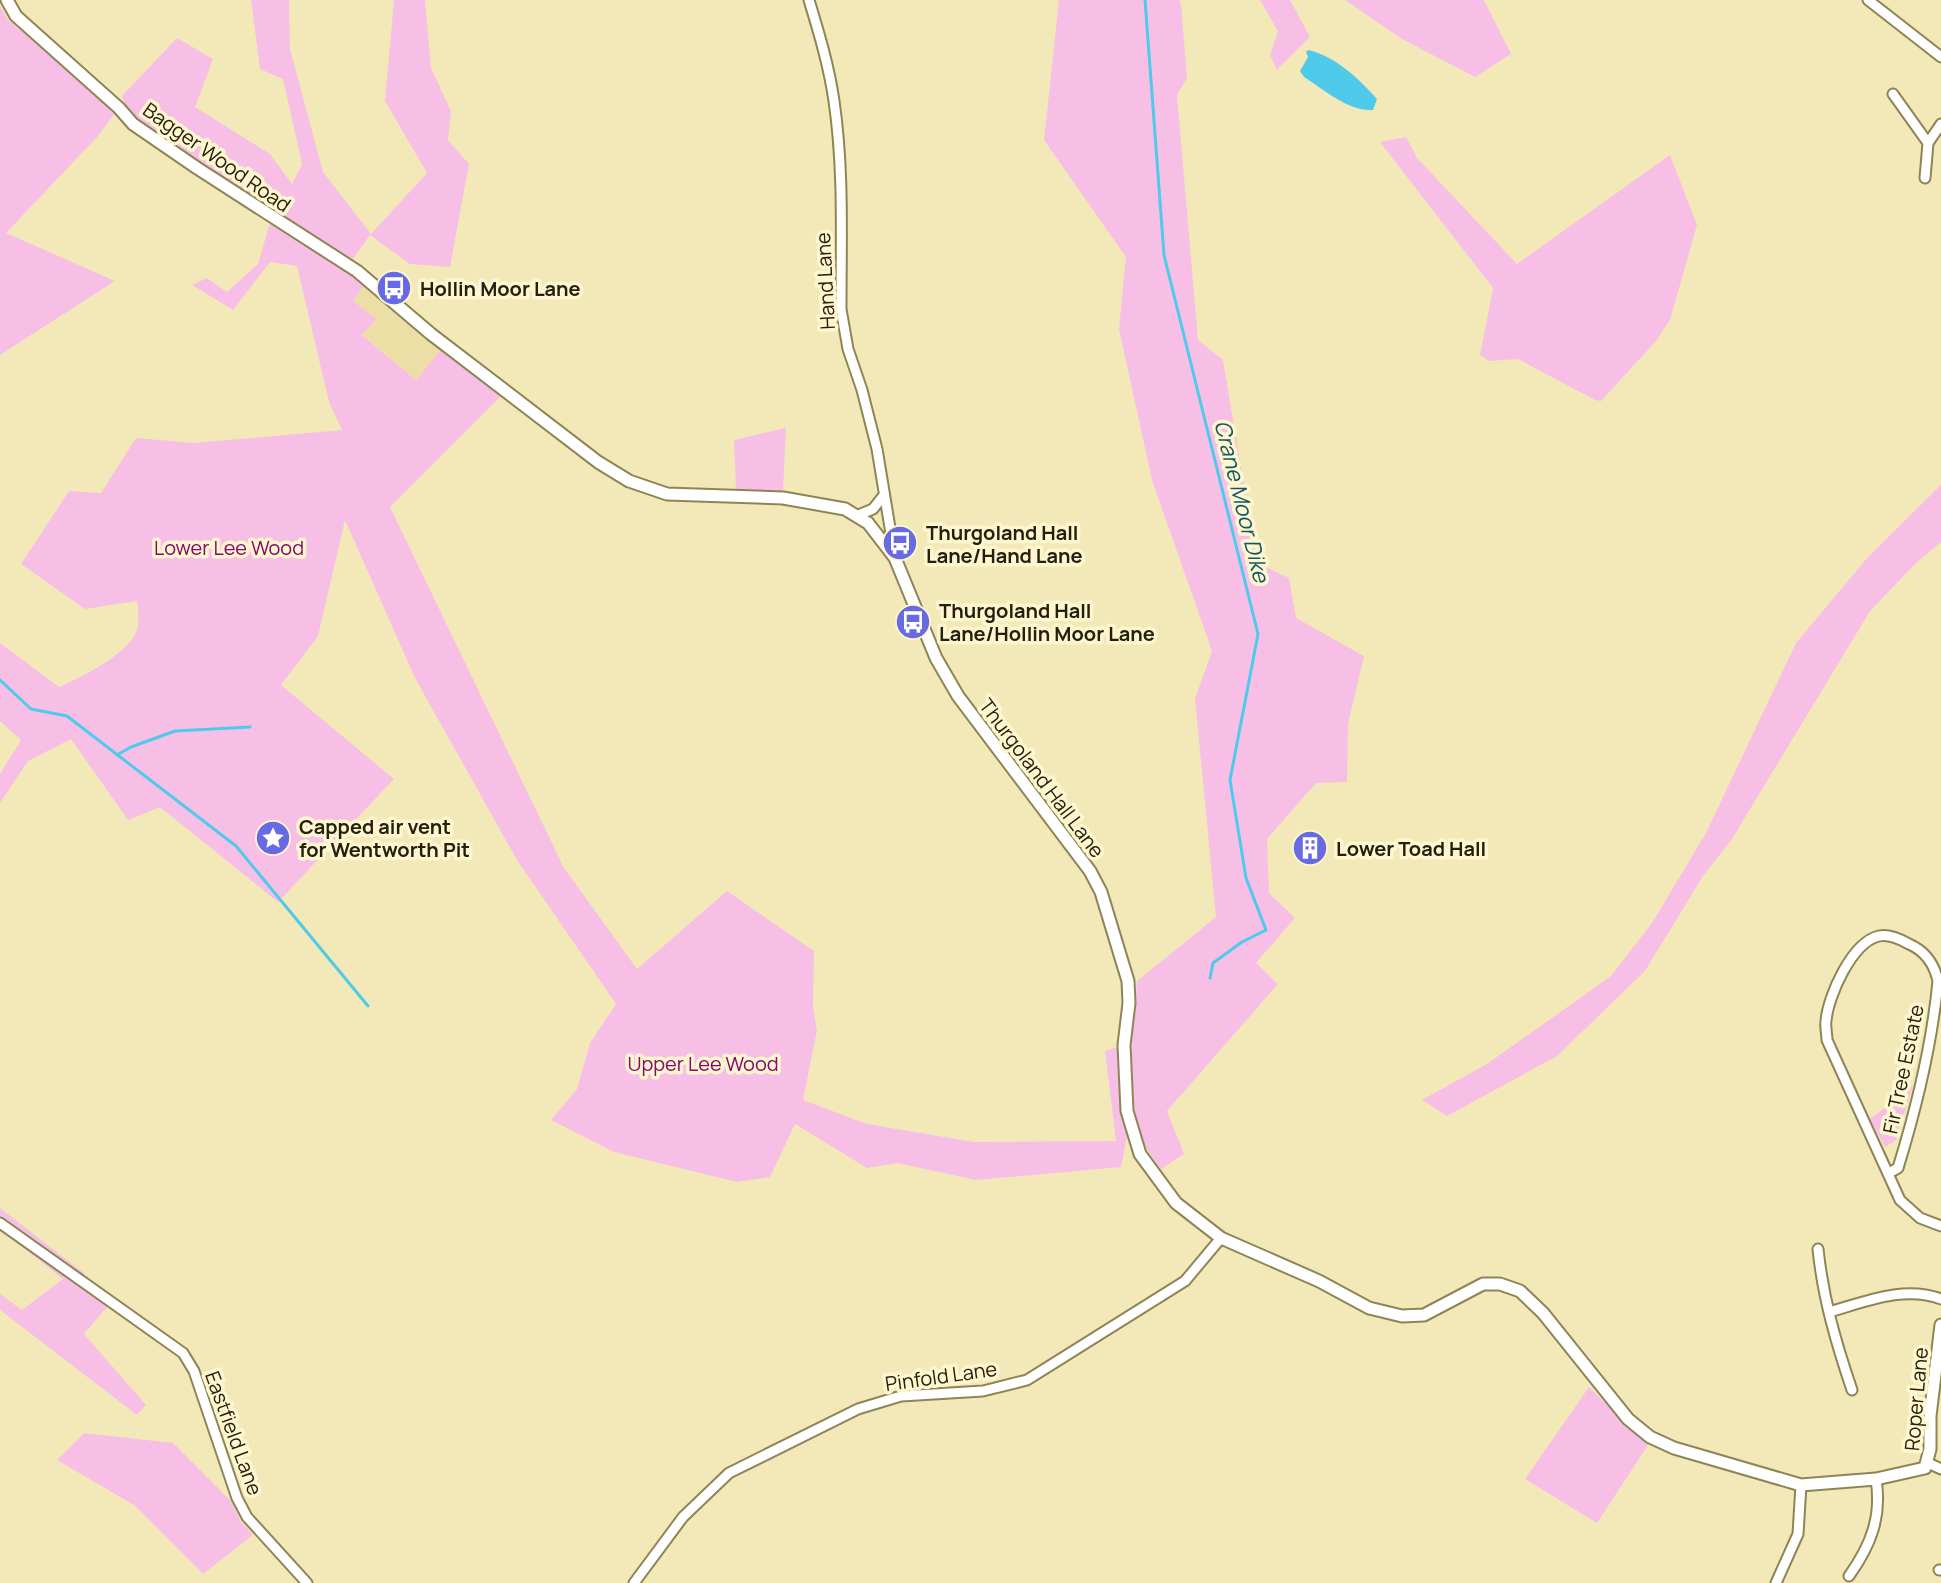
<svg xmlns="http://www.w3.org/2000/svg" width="1941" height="1583" font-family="Manrope,sans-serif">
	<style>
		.built { fill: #ebdfa6 }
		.green { fill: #f7bfe6 }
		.water { fill: #4fcaea }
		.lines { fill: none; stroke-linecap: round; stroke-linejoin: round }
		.stream { stroke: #4fcaea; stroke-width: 3 }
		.minor-casing { stroke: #8e8557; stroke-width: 13 }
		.tertiary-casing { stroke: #8e8557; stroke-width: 15 }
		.minor { stroke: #fff; stroke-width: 9 }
		.tertiary { stroke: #fff; stroke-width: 11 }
		.labels { text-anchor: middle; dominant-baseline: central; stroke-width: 7; stroke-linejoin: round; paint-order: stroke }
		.street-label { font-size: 20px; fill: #24200d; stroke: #fef6cf }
		.poi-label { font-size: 20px; font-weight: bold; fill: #24200d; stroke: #fef6cf; text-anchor: start }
		.park-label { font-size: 20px; fill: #82096c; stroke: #fef6cf }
		.water-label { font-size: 22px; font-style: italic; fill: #105667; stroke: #fef6cf }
	</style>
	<rect width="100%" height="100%" fill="#f3e9b8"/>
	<path class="built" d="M365,285L442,348L416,380L362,334L353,301Z"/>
	<path class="green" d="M251,0H289L290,49L323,172L371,234L427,173L385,101L394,0H425L431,68L451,111L448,140L469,164L450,267L410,264L370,235L353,259L334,251L329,260L365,285L353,301L376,319L362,335L416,380L442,348L503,394L390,507L564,868L637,969L727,891L814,951L813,1007L817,1030L803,1100L867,1124L974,1142L1116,1141L1105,1051L1117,1047L1121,1112L1127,1136L1121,1167L976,1180L897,1163L867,1168L795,1124L770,1177L737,1182L614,1152L551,1120L577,1089L590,1043L616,1004L517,860L415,678L345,520L318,636L281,685L394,779L278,902L160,807L128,820L71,739L28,761L0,803V774L21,740L0,721V643L59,687C81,677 133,653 138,626C139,619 138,609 137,601L85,609L21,564L69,491L101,493L136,438L194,443L342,430L329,402L297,266L270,262L233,310L192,285L207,278L227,292L258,264L274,209L136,121L125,106L122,96L177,38L213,59L195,107L270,154L292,184L302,164L283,79L260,69Z
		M1059,0H1179L1181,4L1187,78L1177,95L1198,340L1223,360L1257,563L1289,578L1296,618L1364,656L1348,724L1347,782L1316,783L1267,839L1269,893L1295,918L1256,963L1278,984L1167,1111L1184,1154L1161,1169C1152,1157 1143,1145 1138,1131C1124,1089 1134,1025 1137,981L1216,917L1195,699L1212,651L1152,480L1119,329L1126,257L1044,140Z
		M1260,0H1290L1310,37L1277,70L1270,55L1278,31Z
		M1345,0H1484L1511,54L1475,77L1402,39Z
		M0,6L8,20L116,112L97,137L6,233L115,281L0,355Z
		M1406,137L1417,158L1517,264L1670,155L1697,225L1670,320L1656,341L1601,401L1595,400L1518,359L1489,361L1480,355L1493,288L1380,142Z
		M786,428L783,493L736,491L734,440Z
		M1941,485V542L1915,564L1870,611L1732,839L1703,876L1645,971L1557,1056L1447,1116L1422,1100L1487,1064L1611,976L1652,923L1706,833L1796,643L1868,557Z
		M1913,1085L1896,1140L1885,1147L1870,1119Z
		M0,1208L85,1274L76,1276L74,1281L108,1306L84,1334L146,1405L137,1415L0,1310V1294L22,1310L63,1279L0,1229Z
		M1589,1387L1648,1445L1597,1523L1525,1479Z
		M84,1433L173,1443L231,1501L241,1522L253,1535L203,1574L134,1505L57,1460Z"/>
	<path class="water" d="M1308,50C1335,56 1358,78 1377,99L1373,110C1349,112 1323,89 1304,77L1300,71L1308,57L1306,52Z"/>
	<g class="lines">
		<path class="stream" d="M1145,0L1164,255L1258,634L1230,780L1246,878L1266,930L1242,942L1213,963L1210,978
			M0,680L31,709L67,716L236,846L368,1006
			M117,755L131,747L175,731L250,727"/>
		<g class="minor-casing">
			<path id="minor" d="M809,0C819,33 829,66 834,101C844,169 841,240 841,309L848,349L862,390L877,449L895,558
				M1868,0L1941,57
				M1893,94L1928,143L1941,124
				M1925,178L1928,143
				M856,516L873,509L884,495
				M1889,1173L1898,1168C1917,1106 1932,1045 1938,981C1934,963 1925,951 1909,944C1900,939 1889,934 1879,936C1852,942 1828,996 1826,1021C1825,1027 1827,1034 1827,1040L1900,1200L1920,1218L1941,1226
				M0,1223L183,1353L194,1371L237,1498L247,1517L307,1583
				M1818,1249C1823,1298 1836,1343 1852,1390
				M1829,1312C1865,1302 1904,1285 1941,1299
				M1928,1463L1941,1469
				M1939,1570H1941
				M1849,1576C1871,1545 1882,1517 1876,1479
				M634,1583L683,1517L729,1473L858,1409L901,1396L983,1391L1027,1380L1185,1281L1221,1238
				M1776,1583L1798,1534L1801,1485"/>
		</g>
		<g class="tertiary-casing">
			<path id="tertiary" d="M7,0L16,16L119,108L133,124L197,168L357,271L431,334L598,462L629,481L667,494L783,498L845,509L868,523L895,558L936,658L958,696L1090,871L1101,892L1128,981L1129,1003L1124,1045L1127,1111L1140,1154L1176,1203L1221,1238L1319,1281L1369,1308L1402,1316L1424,1315L1483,1284H1500L1520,1291L1543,1313L1628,1419L1650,1437L1674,1448L1801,1485L1876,1479L1925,1468L1930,1449V1416L1941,1325"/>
		</g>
		<use href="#minor" class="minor"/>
		<use href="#tertiary" class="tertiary"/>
	</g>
	<defs>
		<g id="bus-disc" transform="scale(1.8)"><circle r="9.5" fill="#676ae3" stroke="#fef6cf"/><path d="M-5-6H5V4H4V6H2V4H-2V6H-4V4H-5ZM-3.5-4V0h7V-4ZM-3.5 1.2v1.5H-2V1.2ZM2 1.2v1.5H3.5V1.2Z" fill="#fff"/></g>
		<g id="sight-disc" transform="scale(1.8)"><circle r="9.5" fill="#676ae3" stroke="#fef6cf"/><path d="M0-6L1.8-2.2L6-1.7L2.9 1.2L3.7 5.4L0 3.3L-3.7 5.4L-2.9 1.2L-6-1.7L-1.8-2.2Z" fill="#fff"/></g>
		<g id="building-disc" transform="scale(1.8)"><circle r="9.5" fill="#676ae3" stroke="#fef6cf"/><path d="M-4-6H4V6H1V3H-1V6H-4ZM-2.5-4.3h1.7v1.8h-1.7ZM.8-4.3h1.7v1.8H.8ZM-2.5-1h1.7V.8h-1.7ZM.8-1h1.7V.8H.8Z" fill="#fff"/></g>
	</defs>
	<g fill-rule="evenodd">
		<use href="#bus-disc" x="394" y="288"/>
		<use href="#bus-disc" x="900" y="543"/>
		<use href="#bus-disc" x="913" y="622"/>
		<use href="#sight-disc" x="273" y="838"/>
		<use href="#building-disc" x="1310" y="848"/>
	</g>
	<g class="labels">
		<g class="street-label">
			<text transform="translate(217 157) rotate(35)">Bagger Wood Road</text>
			<text transform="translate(825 281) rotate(-93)">Hand Lane</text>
			<text transform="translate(1042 778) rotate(53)">Thurgoland Hall Lane</text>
			<text transform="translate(1903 1069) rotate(-78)">Fir Tree Estate</text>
			<text transform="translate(941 1376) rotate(-8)">Pinfold Lane</text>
			<text transform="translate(1916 1399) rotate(-85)">Roper Lane</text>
			<text transform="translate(234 1433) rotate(70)">Eastfield Lane</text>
		</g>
		<g class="poi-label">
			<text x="420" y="288">Hollin Moor Lane</text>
			<text x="926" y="532">Thurgoland Hall<tspan x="926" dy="23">Lane/Hand Lane</tspan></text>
			<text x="939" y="610">Thurgoland Hall<tspan x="939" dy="23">Lane/Hollin Moor Lane</tspan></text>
			<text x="299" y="826">Capped air vent<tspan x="299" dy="23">for Wentworth Pit</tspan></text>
			<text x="1336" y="848">Lower Toad Hall</text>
		</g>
		<g class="park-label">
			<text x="229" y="547">Lower Lee Wood</text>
			<text x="703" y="1063">Upper Lee Wood</text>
		</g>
		<g class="water-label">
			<text transform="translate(1242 501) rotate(76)">Crane Moor Dike</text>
		</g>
	</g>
</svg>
